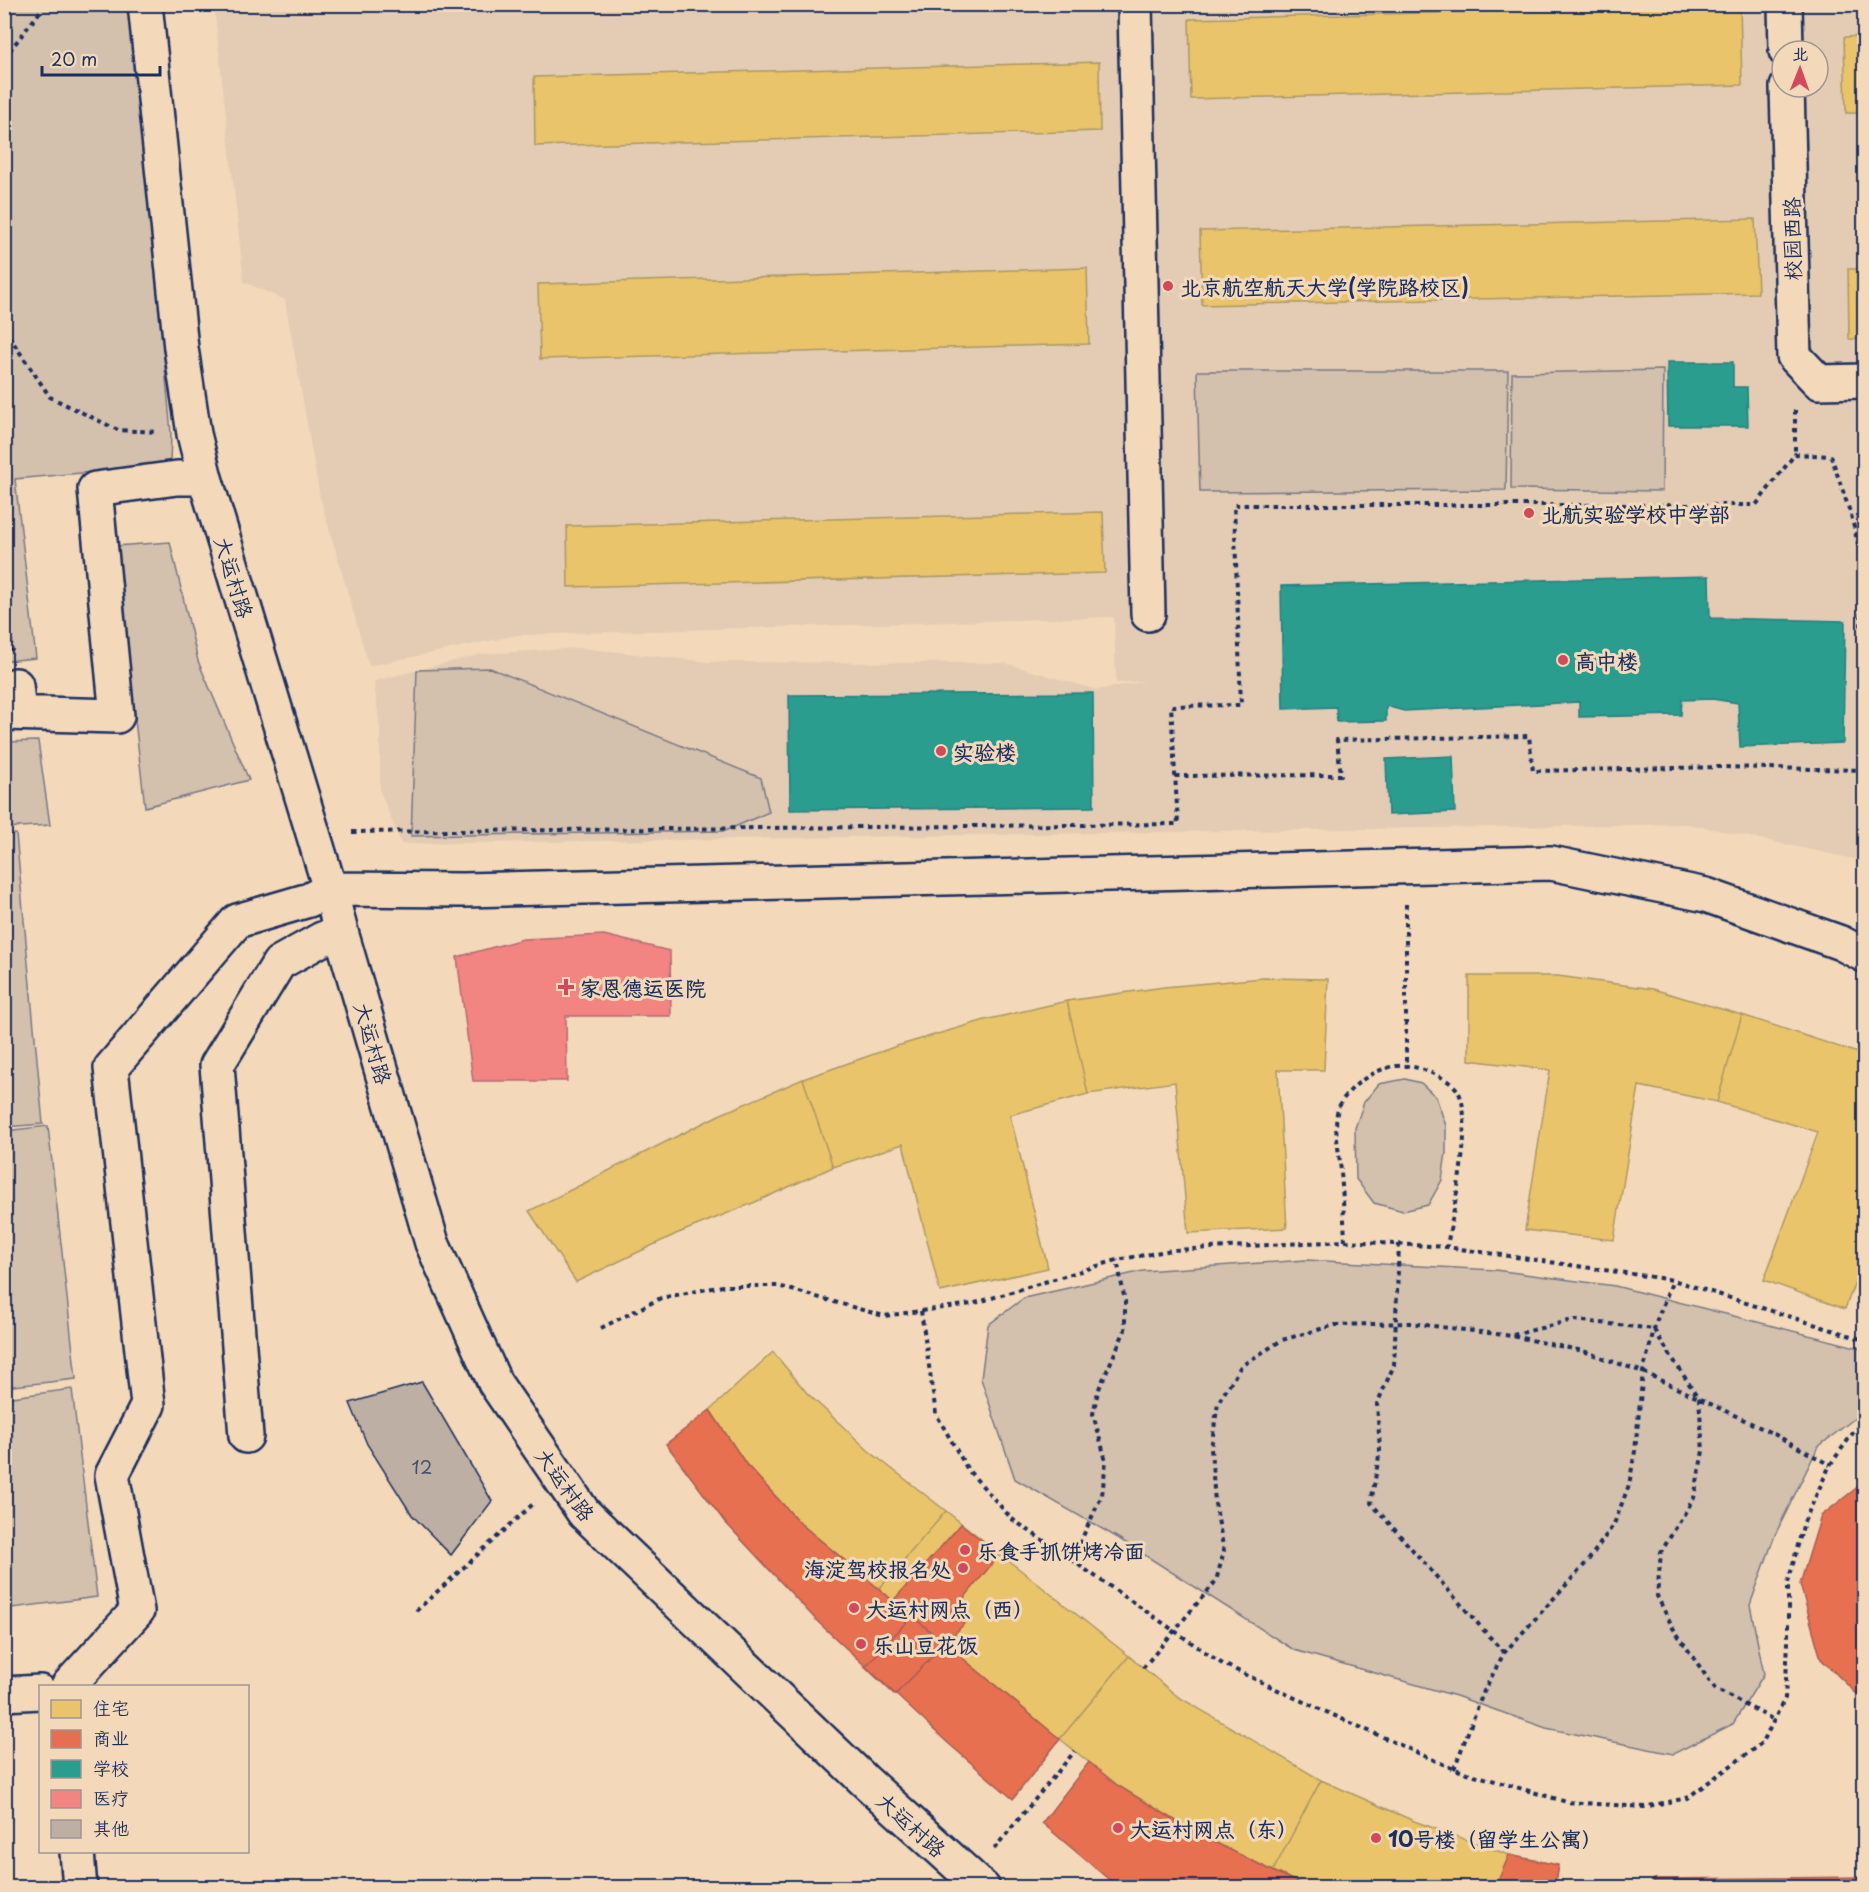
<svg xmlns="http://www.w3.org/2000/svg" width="1869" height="1892" font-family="'Playpen Sans','LXGW WenKai TC',sans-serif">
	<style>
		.built { fill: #e3ccb3; fill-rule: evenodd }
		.green { fill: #d3c0ad; stroke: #777886; stroke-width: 1.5 }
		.homes { fill: #e9c46a; stroke: #ab9766; stroke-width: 1.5 }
		.shops { fill: #e76f51; stroke: #aa5c55; stroke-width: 1.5 }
		.schools { fill: #2a9d8f; stroke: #267c80; stroke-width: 1.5 }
		.health { fill: #f28482; stroke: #b26a77; stroke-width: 1.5 }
		.building { fill: #beafa4; stroke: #1b2f5e; stroke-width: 1.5 }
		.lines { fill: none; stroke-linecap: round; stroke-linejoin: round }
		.minor-casing { stroke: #1b2f5e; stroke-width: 38 }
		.path { stroke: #1b2f5e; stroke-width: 4; stroke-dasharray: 4.5 4.5; stroke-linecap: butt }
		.minor { stroke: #f3d9ba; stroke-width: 33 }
		.poi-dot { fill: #d1495b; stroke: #f3d9ba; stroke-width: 2 }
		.labels { text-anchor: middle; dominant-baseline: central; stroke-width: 6; stroke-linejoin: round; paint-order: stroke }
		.number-label { font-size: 18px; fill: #444f70 }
		.street-label { font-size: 21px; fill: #1b2f5e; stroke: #f3d9ba }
		.poi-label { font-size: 21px; font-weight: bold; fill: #1b2f5e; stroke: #f3d9ba; text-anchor: start }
	</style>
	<rect width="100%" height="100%" fill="#f3d9ba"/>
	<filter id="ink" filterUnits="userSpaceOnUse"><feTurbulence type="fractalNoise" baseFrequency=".0167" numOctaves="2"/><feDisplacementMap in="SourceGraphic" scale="12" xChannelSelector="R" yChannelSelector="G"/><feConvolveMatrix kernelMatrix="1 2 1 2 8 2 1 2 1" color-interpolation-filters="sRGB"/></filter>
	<g filter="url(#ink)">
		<path class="built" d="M214,5H1864V861L1688,824L401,844L380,791V729L374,681L482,654L581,648L708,662L1005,663L1097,690L1145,681L1116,683L1114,617L518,635L369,666L320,497L285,300L244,282ZM1782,51H1818V87H1782Z"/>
		<path class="green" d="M4,5H132L171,433L170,465L15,479L36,658L5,661Z
			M1663,370L1662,491L1511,489L1512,373Z
			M1197,371H1508L1506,490L1200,492Z
			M170,542L198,661L249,780L145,807L115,546Z
			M490,668L761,778L769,812L725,831L411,836L417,670Z
			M38,741L50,825L5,828V742Z
			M16,834L43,1124L5,1127L4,835Z
			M1405,1079L1421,1083L1436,1097L1446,1126V1153L1442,1180L1428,1205L1403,1211L1374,1203L1356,1179L1355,1128L1364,1102L1379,1084Z
			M48,1126L76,1379L5,1387V1131Z
			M1306,1260L1495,1270L1615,1286L1864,1349V1411L1818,1447L1775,1535L1750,1605L1764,1674L1733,1724L1673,1754L1546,1728L1456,1696L1294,1650L1118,1538L1015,1479L981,1379L988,1325L1024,1298L1143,1271Z
			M72,1389L97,1597L12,1608L4,1543L5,1398Z"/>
		<path class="homes" d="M1740,5L1742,85L1191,99L1189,19Z
			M1864,36V113H1846L1844,37Z
			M1099,62L1100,131L535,146L534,77Z
			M1755,219L1758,293L1202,305L1200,231Z
			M1087,268L1089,344L540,359L538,284Z
			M1848,269H1864V339H1849Z
			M1103,512L1105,573L568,587L567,526Z
			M1469,976H1558L1653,989L1742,1015L1717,1102L1639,1086L1614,1240L1525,1230L1550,1070L1469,1060Z
			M1263,978L1328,979L1324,1070H1278L1287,1228L1188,1233L1175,1082L1088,1094L1067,1001L1164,987Z
			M1067,1001L1088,1094L1010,1115L1048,1268L940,1292L903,1144L833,1167L803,1079L897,1046L985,1020Z
			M1742,1015L1864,1055V1257L1845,1309L1764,1280L1818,1132L1717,1102Z
			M803,1079L833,1167L753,1203L676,1234L576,1282L529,1211L719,1115Z
			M773,1352L807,1393L869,1451L946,1511L879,1589L801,1524L746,1464L710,1410Z
			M946,1511L1129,1656L1060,1739L879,1589Z
			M1129,1656L1177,1696L1321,1780L1273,1871L1196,1833L1117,1785L1060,1739Z
			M1321,1780L1414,1821L1509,1855L1558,1865L1554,1888H1310L1273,1871Z"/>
		<path class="shops" d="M710,1410L746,1464L801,1524L1060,1739L1013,1799L949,1744L819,1623L724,1521L666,1444Z
			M1864,1482V1701L1821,1659L1800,1584L1821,1516Z
			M961,1524L1000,1554L952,1613L964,1624L895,1695L865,1667L912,1616L893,1601Z
			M1089,1762L1117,1785L1196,1833L1273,1871L1310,1888H1119L1042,1823Z
			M1509,1855L1558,1865L1554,1888H1495Z
			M1864,1877V1888H1653L1654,1879Z"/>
		<path class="schools" d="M1667,362H1733V387H1747L1748,426H1668Z
			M1709,576L1710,618L1845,621L1843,743L1740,747L1738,703L1712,699L1682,700L1681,715L1579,717V702L1404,711L1386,706V721L1337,722L1336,707L1283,709L1281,586Z
			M1093,693L1094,807L790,810L789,695Z
			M1453,756L1455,812L1388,815L1386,759Z"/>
		<path class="health" d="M604,935L670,951L671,1016H566L567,1081H473L457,957L523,939Z"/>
		<path class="building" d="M422,1382L492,1501L451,1555L412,1515L367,1444L350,1403Z"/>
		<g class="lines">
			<g class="minor-casing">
				<path id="minor" d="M145,4L181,348L194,434L205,478L330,889L341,932L432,1243L495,1383L584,1513L865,1781L983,1888
					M1135,4L1148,614
					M1785,4L1786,51
					M1787,87L1794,356L1819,382L1864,381
					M16,685L19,713
					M4,713L117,716L95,489L177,478H205
					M246,1436L217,1065L279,963L322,939L341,932
					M68,1686L137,1611L112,1475L148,1405L111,1068L237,921L309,900L330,889L464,890L1551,863L1706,895L1841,943L1864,955
					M4,1694L40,1692
					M77,1852L80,1888"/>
			</g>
			<path class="path" d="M4,58L46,4
				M4,329L50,397L118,430L158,432
				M1795,410V454
				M4,586L12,651
				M1175,776L1341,775L1337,740L1529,736L1533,771L1721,767L1864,770
				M352,832L1178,824L1171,706L1241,705L1234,505H1756L1795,454L1831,456L1851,515L1859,548L1864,723
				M1406,904V1065
				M1345,1241C1344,1219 1343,1196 1341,1173C1340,1154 1334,1133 1337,1113C1343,1087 1382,1062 1408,1066C1417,1067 1426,1071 1434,1074C1443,1078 1455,1084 1459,1093C1474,1126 1453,1209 1447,1247
				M1399,1244L1394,1365L1377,1404L1380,1450L1371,1503L1504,1653
				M921,1311L936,1414L968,1470L1012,1519L1221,1663L1295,1698L1454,1769L1567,1802L1644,1807L1687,1798L1763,1742L1785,1698L1788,1643V1583L1804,1522L1830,1465L1858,1426L1864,1422
				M601,1328L661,1298L723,1286H778L884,1316L972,1304L1117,1260L1172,1250L1345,1241L1447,1247L1673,1280L1864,1340
				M1654,1330L1699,1399L1703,1451L1694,1498L1661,1552L1657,1596L1673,1628L1715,1689L1774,1720
				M1513,1335L1573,1320L1654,1329
				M1072,1560L1102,1495L1106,1461L1093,1414L1098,1391L1125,1330V1301L1117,1260
				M416,1611L533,1504
				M1143,1668L1216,1581L1224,1551L1215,1503L1211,1448L1218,1403L1241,1366L1282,1340L1335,1325L1410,1323L1512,1336L1583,1351L1643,1372L1774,1434L1830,1465
				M1454,1769L1483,1693L1504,1653L1587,1562L1614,1524L1629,1485L1635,1451L1643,1372L1656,1322L1673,1280
				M994,1849L1075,1751"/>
			<use href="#minor" class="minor"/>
		</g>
	</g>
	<g class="poi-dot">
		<circle cx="1168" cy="286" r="6"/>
		<circle cx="1529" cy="513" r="6"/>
		<circle cx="1563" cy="660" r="6"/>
		<circle cx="941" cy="751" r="6"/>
		<path d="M563 978h6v6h6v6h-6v6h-6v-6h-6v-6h6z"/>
		<circle cx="965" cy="1550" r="6"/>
		<circle cx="963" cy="1568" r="6"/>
		<circle cx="854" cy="1608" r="6"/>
		<circle cx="861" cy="1644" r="6"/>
		<circle cx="1118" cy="1828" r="6"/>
		<circle cx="1376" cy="1838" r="6"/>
	</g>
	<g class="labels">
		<g class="number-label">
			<text x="422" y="1466">12</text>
		</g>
		<g class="street-label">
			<text transform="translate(1791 239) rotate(-91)">校园西路</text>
			<text transform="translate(235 577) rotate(73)">大运村路</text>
			<text transform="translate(374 1043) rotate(74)">大运村路</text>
			<text transform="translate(566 1484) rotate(54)">大运村路</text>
			<text transform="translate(912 1824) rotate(42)">大运村路</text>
		</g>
		<g class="poi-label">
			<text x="1180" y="286">北京航空航天大学(学院路校区)</text>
			<text x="1541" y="513">北航实验学校中学部</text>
			<text x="1575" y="660">高中楼</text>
			<text x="953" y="751">实验楼</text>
			<text x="580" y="987">家恩德运医院</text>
			<text x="977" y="1550">乐食手抓饼烤冷面</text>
			<text x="951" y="1568" text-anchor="end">海淀驾校报名处</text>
			<text x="866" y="1608">大运村网点（西）</text>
			<text x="873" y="1644">乐山豆花饭</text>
			<text x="1130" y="1828">大运村网点（东）</text>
			<text x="1388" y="1838">10号楼（留学生公寓）</text>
		</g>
	</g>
	<rect width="1869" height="1892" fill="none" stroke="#f3d9ba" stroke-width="24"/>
	<rect x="12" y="12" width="1845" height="1868" fill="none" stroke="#1b2f5e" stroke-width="2" filter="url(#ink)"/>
	<rect x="39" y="1685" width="210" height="168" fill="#f3d9ba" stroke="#9d9595" stroke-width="1.5"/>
	<rect x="51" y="1700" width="30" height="18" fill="#e9c46a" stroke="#9d9595" stroke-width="1.5"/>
	<text x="93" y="1715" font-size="18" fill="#1b2f5e">住宅</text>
	<rect x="51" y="1730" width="30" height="18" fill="#e76f51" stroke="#9d9595" stroke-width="1.5"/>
	<text x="93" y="1745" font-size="18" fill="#1b2f5e">商业</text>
	<rect x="51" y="1760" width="30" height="18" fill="#2a9d8f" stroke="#9d9595" stroke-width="1.5"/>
	<text x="93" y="1775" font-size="18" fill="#1b2f5e">学校</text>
	<rect x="51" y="1790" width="30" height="18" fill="#f28482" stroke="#9d9595" stroke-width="1.5"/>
	<text x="93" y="1805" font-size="18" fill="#1b2f5e">医疗</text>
	<rect x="51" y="1820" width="30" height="18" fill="#beafa4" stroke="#9d9595" stroke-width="1.5"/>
	<text x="93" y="1835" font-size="18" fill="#1b2f5e">其他</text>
	<g transform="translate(1800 69) rotate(1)"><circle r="28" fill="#f3d9ba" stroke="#9d9595" stroke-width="1.5"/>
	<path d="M0-4.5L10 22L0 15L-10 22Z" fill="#d1495b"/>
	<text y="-9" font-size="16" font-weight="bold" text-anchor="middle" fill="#1b2f5e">北</text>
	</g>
	<path d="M42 66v9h118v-9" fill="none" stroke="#1b2f5e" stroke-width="3"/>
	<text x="51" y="66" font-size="18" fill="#1b2f5e" stroke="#f3d9ba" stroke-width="4.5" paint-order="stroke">20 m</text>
</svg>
